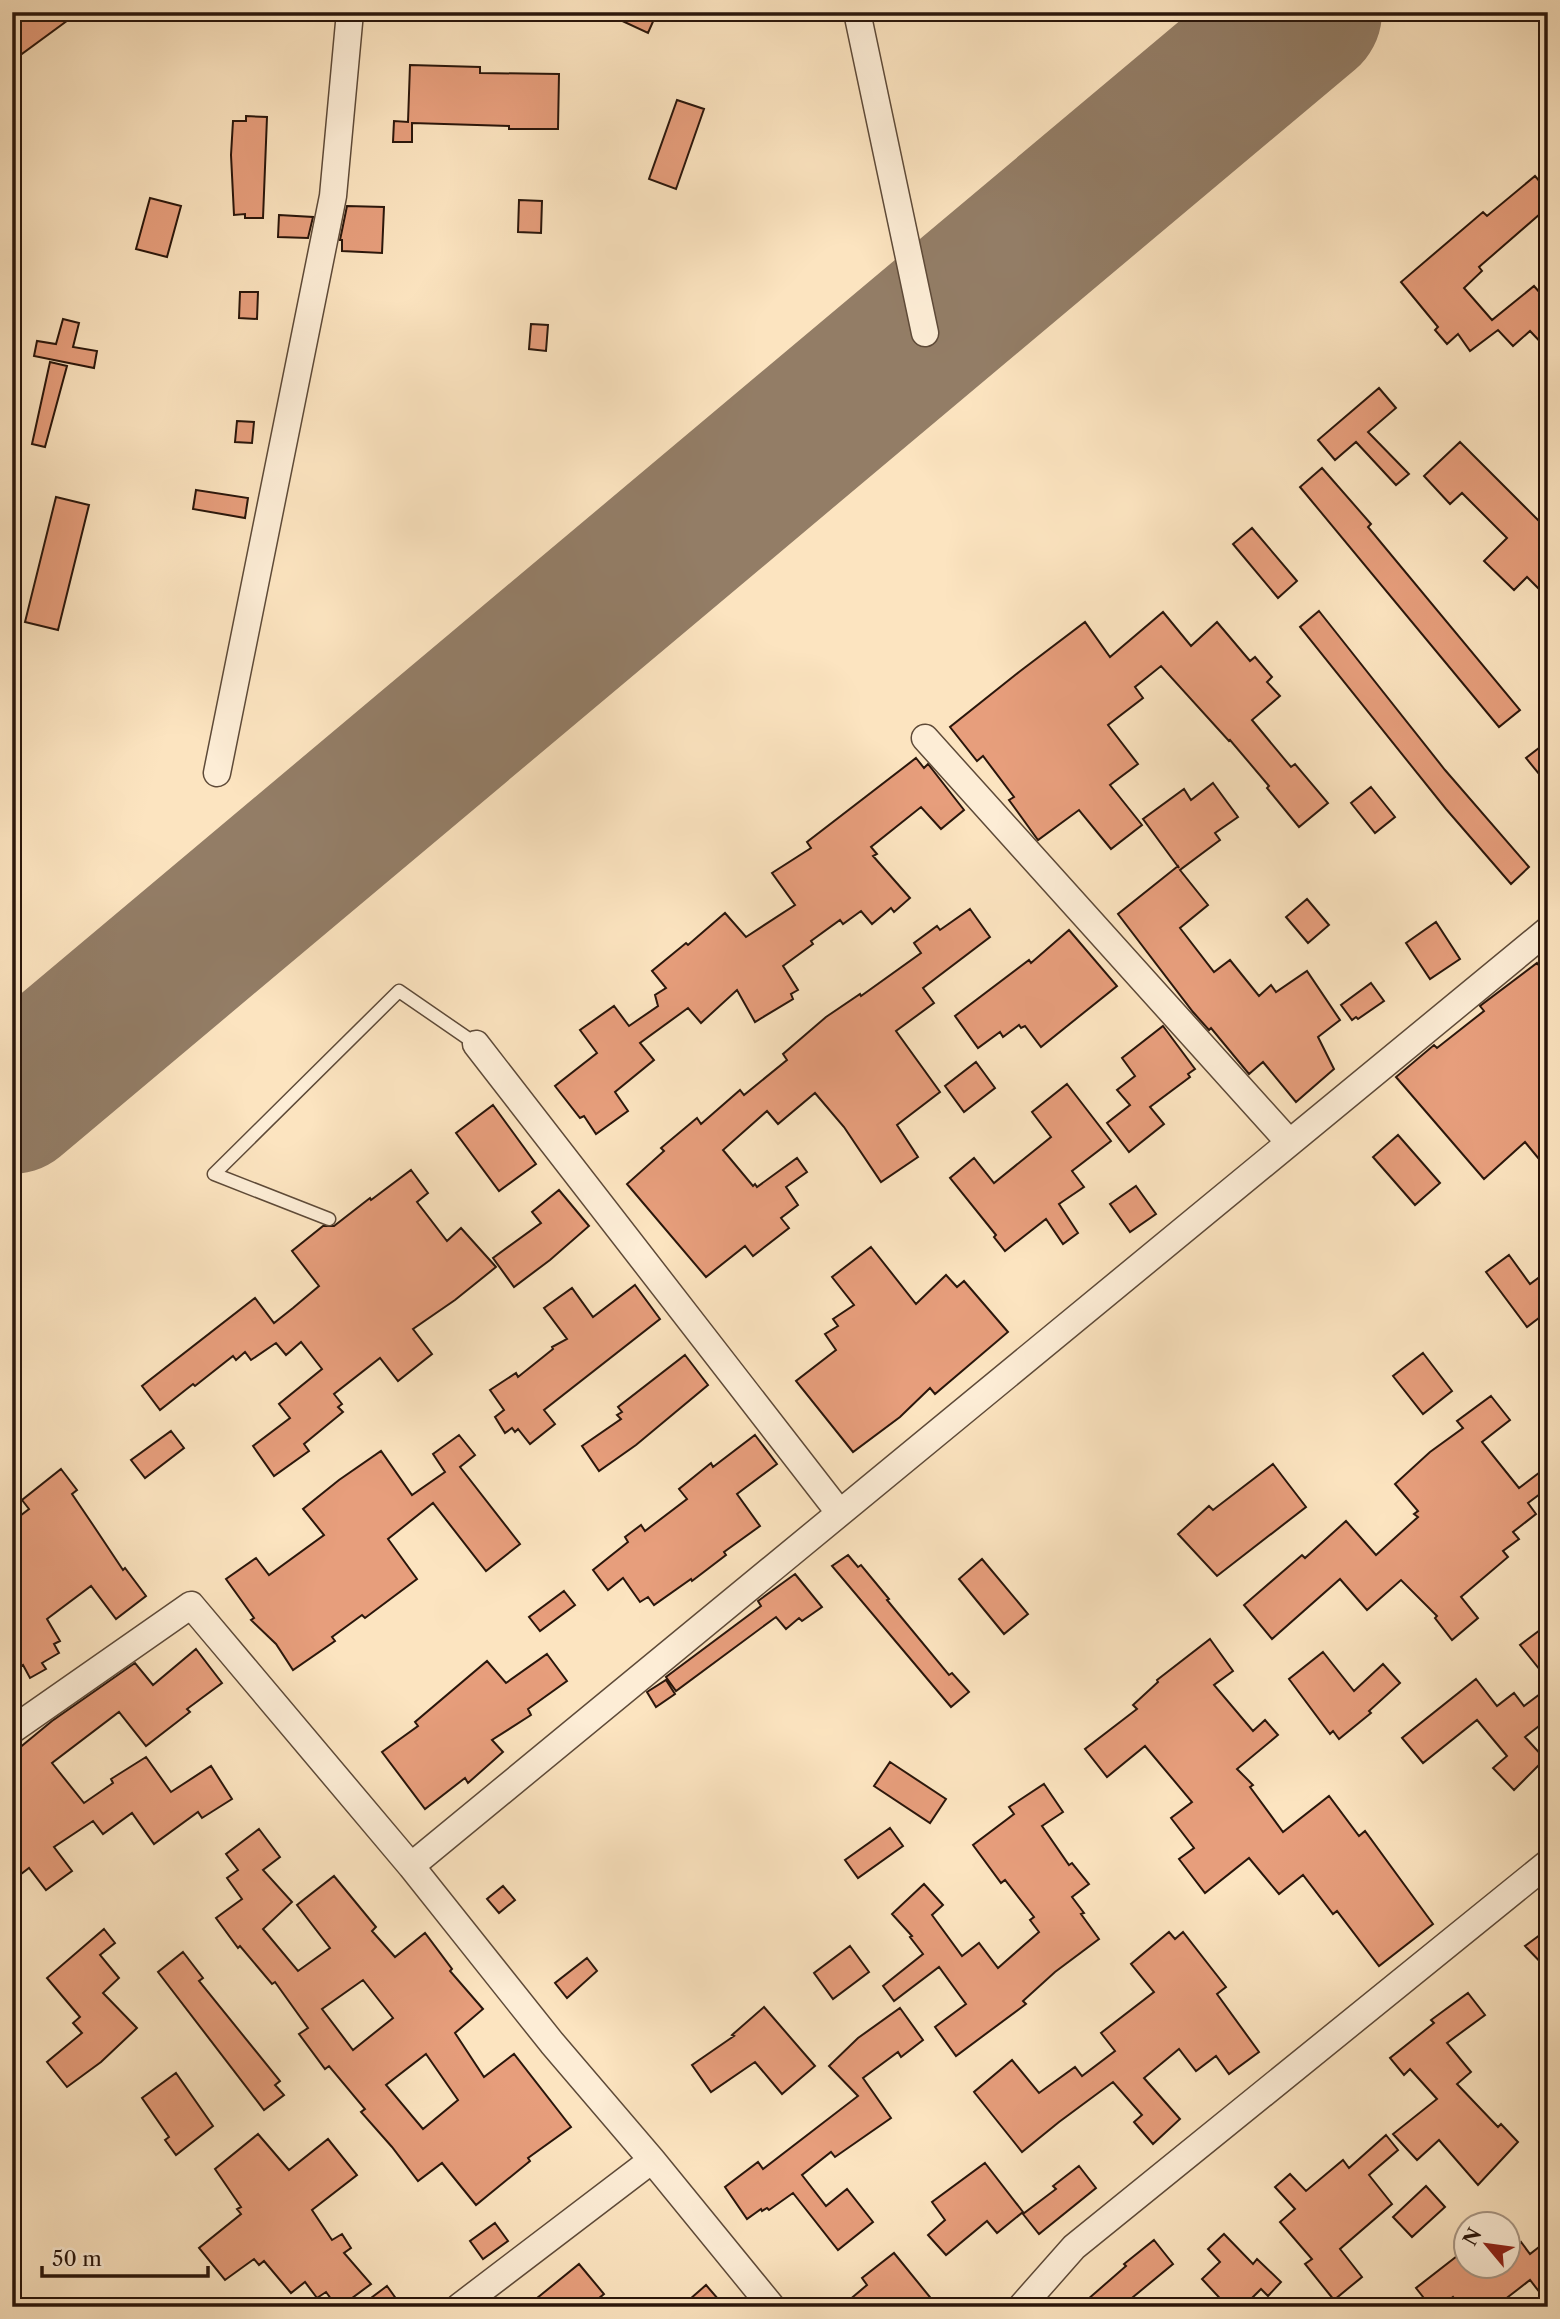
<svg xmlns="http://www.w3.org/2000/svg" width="1560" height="2319" font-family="'Libre Caslon Text',serif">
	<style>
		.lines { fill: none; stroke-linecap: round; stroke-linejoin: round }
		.runway { stroke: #937d66; stroke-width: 150 }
		.building { fill: #e79e7c; stroke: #2a160b; stroke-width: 2; fill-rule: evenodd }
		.service-casing { stroke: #5e4a38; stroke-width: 15 }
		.minor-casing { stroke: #5e4a38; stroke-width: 29 }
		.service { stroke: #fdedd6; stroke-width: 12 }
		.minor { stroke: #fdedd6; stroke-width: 26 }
	</style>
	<rect width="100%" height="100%" fill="#fce4c0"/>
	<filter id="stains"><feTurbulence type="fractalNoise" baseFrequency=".00286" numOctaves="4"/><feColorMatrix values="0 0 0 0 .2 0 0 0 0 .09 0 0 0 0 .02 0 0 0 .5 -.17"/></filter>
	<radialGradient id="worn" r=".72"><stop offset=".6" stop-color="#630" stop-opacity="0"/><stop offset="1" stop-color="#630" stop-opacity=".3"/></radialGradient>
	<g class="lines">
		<path class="runway" d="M12,1099L1307,12"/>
	</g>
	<path class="building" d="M12,12H79L19,56L12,46Z
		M603,12H643L655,17L648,33Z
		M410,65L480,67V73L559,74L558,129H509V126L412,123V142H393L394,121L408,122Z
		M677,100L704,109L676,189L649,179Z
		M246,116L267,117L263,218H245V214L234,215L231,155L233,121H246Z
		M1535,176L1548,191V207L1479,267L1482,271L1464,288L1492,320L1534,286L1548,302V350L1530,331L1513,346L1498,330L1470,351L1458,334L1447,344L1435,330L1438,327L1401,282L1483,212L1487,216Z
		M150,198L181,206L167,257L136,249Z
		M519,200L542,201L541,233L518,232Z
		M347,206L384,207L382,253L342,251V240H340Z
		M279,215L313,217L308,238L278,237Z
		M240,292H258L257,319L239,318Z
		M63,319L79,323L73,347L97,351L94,368L34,356L37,341L56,344Z
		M531,324L548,325L546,351L529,349Z
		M50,362L67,366L45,447L32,444Z
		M1379,388L1396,408L1368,432L1409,474L1396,485L1356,442L1335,460L1318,440Z
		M237,421L254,422L252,443L235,442Z
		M1460,442L1548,530V598L1527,577L1514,590L1484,561L1507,538L1462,493L1450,504L1424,476Z
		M1322,468L1371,524L1368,527L1520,710L1499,727L1300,487Z
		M196,490L248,498L245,518L193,509Z
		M56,497L89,505L58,630L25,622Z
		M1252,528L1297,581L1278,598L1233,544Z
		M1319,611L1445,770L1529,867L1511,884L1446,809L1300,627Z
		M1163,612L1191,646L1217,622L1250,661L1255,657L1272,677L1267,682L1280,696L1252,720L1291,767L1295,764L1328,803L1299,827L1267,788L1269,786L1230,740L1229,741L1161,666L1135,687L1143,698L1108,725L1138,764L1110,785L1142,825L1111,849L1079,810L1038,840L1009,800L1014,797L983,756L977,761L950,727L1019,672L1085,622L1110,657Z
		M1548,741V785L1526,758Z
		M916,758L924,768L928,764L964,810L941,829L921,807L871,847L877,854L873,856L910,898L894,912L891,908L872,924L861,911L843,924L840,920L811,941L813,944L783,966L798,990L791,994L793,999L755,1022L737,990L701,1023L688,1008L640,1043L654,1060L615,1092L628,1111L596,1134L584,1116L580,1118L555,1086L597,1053L580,1030L614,1006L629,1026L658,1006L655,995L666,988L652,971L686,943L688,945L725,913L746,937L795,905L772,873L811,848L807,842Z
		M1213,783L1238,817L1215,833L1220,840L1180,870L1208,905L1180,928L1214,972L1230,960L1259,996L1271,985L1276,992L1307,971L1340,1020L1318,1037L1334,1069L1296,1102L1263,1062L1249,1074L1211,1028L1209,1030L1193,1012L1118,914L1178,866L1179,868L1143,819L1184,789L1191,800Z
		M1371,787L1395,817L1375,833L1351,803Z
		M1307,899L1329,925L1308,943L1286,917Z
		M970,909L990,937L923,988L934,1003L896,1031L940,1092L897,1125L918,1157L881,1182L844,1127L815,1093L778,1124L767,1111L723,1150L753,1186L755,1184L757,1187L797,1158L807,1172L786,1187L798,1205L781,1218L789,1228L753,1256L745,1246L706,1277L627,1184L664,1151L661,1148L697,1118L701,1124L740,1090L744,1095L787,1060L783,1054L826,1017L860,994L861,996L921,953L914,943L937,926L940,930Z
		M1436,922L1460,959L1430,979L1406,943Z
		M1069,930L1117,986L1041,1047L1025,1026L1021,1028L1019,1025L1003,1037L1000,1032L978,1048L955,1016L1029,960L1031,963Z
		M1537,963L1548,978V1170L1525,1142L1484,1179L1396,1077L1434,1045L1437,1048L1484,1011L1480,1006Z
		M1371,983L1384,1001L1358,1019L1356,1017L1352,1020L1341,1005Z
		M1163,1026L1195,1069L1188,1074L1190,1077L1150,1107L1164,1124L1129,1152L1107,1123L1130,1105L1117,1090L1135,1076L1122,1058Z
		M976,1062L995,1088L964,1112L945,1086Z
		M1067,1084L1111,1141L1072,1171L1084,1187L1059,1204L1078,1233L1063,1244L1046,1219L1005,1251L994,1237L996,1235L950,1178L974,1158L994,1183L1051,1137L1032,1112Z
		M493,1105L536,1164L499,1191L456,1133Z
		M1398,1135L1440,1183L1415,1205L1373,1157Z
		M411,1170L428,1193L417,1202L447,1241L461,1228L496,1267L455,1300L413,1329L432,1354L398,1381L380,1358L334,1394L342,1404L338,1407L343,1412L304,1444L309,1451L274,1476L253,1446L290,1418L279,1404L322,1369L301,1342L286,1355L276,1343L251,1360L245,1352L236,1360L233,1356L195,1386L193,1384L160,1410L142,1386L255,1298L274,1323L293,1308L319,1286L292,1251L323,1226H334L370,1198L371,1200Z
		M1136,1186L1156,1214L1130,1232L1110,1204Z
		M559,1190L589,1226L550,1260L514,1287L493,1258L541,1223L532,1212Z
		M871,1247L916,1304L946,1275L957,1287L964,1281L1008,1332L935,1394L930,1388L900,1417L853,1452L796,1381L836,1350L825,1334L838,1326L833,1319L854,1305L832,1277Z
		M1509,1255L1530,1284L1541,1276L1548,1285V1311L1527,1327L1486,1272Z
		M635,1285L660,1319L544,1410L555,1424L530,1444L518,1429L515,1432L512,1428L505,1433L495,1417L504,1410L490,1390L516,1373L518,1377L553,1349L552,1347L567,1339L544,1308L572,1288L593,1317Z
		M1423,1353L1452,1391L1423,1414L1393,1376Z
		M685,1355L708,1385L636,1445L599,1471L582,1446L621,1419L617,1415L622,1412L618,1407Z
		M1491,1396L1510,1420L1482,1442L1519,1488L1548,1466V1488L1528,1503L1536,1514L1513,1532L1519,1539L1503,1551L1508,1557L1461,1597L1478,1618L1452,1640L1435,1618L1437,1616L1401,1580L1367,1610L1340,1579L1272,1639L1244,1605L1302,1555L1305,1558L1346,1521L1376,1555L1418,1517L1414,1514L1418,1511L1395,1484L1430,1452L1463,1428L1457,1421Z
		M171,1431L184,1448L145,1478L131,1460Z
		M459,1435L475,1455L460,1467L520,1544L486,1571L433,1503L388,1539L417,1579L365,1618L362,1615L332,1637L335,1641L293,1670L276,1644L251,1620L254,1618L226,1579L256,1558L269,1575L324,1535L303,1509L339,1480L381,1451L412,1495L445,1472L433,1454Z
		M755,1435L777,1464L737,1494L760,1526L724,1552L726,1555L692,1581L691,1579L654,1605L648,1597L640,1602L623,1578L608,1590L593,1570L628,1542L625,1537L641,1525L645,1531L687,1499L679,1489L711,1463L713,1467Z
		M1273,1464L1306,1507L1217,1576L1178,1534L1209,1506L1213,1510Z
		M61,1469L77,1490L72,1494L93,1525L123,1570L125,1568L146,1596L116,1619L91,1586L47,1619L60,1641L54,1644L59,1653L42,1663L46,1669L30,1678L23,1665L12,1672V1522L29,1509L22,1500Z
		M848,1555L858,1567L861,1565L889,1599L887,1600L949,1675L952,1673L969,1692L951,1707L832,1566Z
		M982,1559L1028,1614L1004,1634L959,1579Z
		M795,1574L822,1607L802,1621L799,1618L786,1629L776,1617L676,1691L666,1677L761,1606L758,1601Z
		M564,1591L575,1605L540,1631L529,1617Z
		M1548,1624V1680L1520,1645Z
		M1210,1639L1233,1671L1214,1685L1253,1731L1265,1720L1278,1735L1237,1769L1253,1785L1250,1787L1283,1832L1329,1796L1359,1836L1365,1831L1433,1924L1379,1966L1337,1911L1333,1914L1303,1875L1279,1894L1249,1858L1205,1893L1179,1859L1194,1848L1171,1818L1192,1802L1145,1746L1107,1777L1085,1749L1137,1709L1133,1705L1158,1682L1157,1680Z
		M196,1649L222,1683L187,1709L190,1712L146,1746L119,1712L52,1763L84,1803L113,1783L111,1779L146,1757L171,1792L211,1766L232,1799L202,1818L198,1812L154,1844L132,1813L103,1834L93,1821L54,1847L72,1871L46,1890L29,1868L12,1881V1754L52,1721L135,1663L153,1685Z
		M1323,1652L1354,1691L1383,1664L1400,1683L1369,1711L1371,1713L1339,1739L1333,1731L1330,1734L1289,1679Z
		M547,1654L567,1681L528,1709L531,1715L492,1740L503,1752L468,1783L465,1778L425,1809L382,1752L418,1726L415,1722L487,1661L506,1683Z
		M1476,1679L1497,1706L1514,1693L1524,1706L1548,1688V1719L1525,1737L1545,1759L1514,1790L1493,1768L1507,1756L1477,1720L1423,1763L1402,1738Z
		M666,1680L675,1694L656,1707L647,1692Z
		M890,1762L946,1799L930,1823L874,1786Z
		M1044,1784L1063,1812L1042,1826L1069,1865L1072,1863L1089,1884L1072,1897L1084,1913L1081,1914L1099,1939L1055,1972L1023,2001L1026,2004L956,2056L935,2027L966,2004L939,1967L894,2001L883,1986L923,1954L910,1937L912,1936L892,1914L924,1884L943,1905L932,1915L962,1956L979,1943L998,1968L1039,1932L1030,1920L1034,1917L1005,1880L1001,1883L973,1845L1014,1814L1009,1807Z
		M890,1828L903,1846L858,1878L845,1860Z
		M259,1829L280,1857L263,1870L292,1902L263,1929L298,1971L330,1948L297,1905L334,1876L376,1927L372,1931L395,1957L425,1933L452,1969L450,1971L483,2009L455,2033L484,2077L514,2054L571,2127L528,2158L530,2161L476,2205L442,2163L418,2181L392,2147L361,2112L365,2109L329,2066L325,2069L299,2034L308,2028L275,1982L272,1984L240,1946L238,1948L216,1918L242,1899L227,1878L238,1870L226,1854ZM363,1980L393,2018L353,2050L322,2009ZM426,2054L458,2100L423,2129L386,2085Z
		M503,1886L515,1900L499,1913L487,1899Z
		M104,1929L115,1943L100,1955L119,1978L103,1993L137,2028L101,2062L67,2087L47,2062L82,2033L73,2023L80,2017L47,1978Z
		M1548,1929V1970L1525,1946Z
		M1169,1932L1175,1939L1183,1932L1226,1987L1217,1994L1259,2052L1229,2074L1216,2056L1196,2071L1179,2049L1144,2078L1180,2119L1153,2144L1134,2122L1142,2115L1113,2082L1059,2122L1022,2152L974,2092L1012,2060L1039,2093L1075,2067L1082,2076L1115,2051L1101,2033L1154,1992L1131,1964Z
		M850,1946L869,1972L833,1999L814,1973Z
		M183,1952L203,1978L199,1981L280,2081L275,2085L284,2095L264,2110L158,1972Z
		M587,1958L597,1971L567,1998L555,1983Z
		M1468,1993L1485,2015L1447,2043L1471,2072L1457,2084L1498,2127L1501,2124L1518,2142L1478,2185L1439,2140L1417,2160L1393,2134L1437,2099L1410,2069L1404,2075L1390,2058L1434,2023L1431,2020Z
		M764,2007L815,2066L782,2094L755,2062L711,2092L692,2065L734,2036L732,2035Z
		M900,2008L923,2040L901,2057L898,2052L863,2078L891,2118L835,2157L831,2152L802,2175L826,2206L847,2189L873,2222L838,2250L793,2193L769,2210L767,2208L762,2211L761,2209L747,2219L725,2187L758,2162L763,2169L858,2096L829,2066L858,2038Z
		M176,2073L213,2126L176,2155L165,2140L169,2137L142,2098Z
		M258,2134L289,2170L328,2139L357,2175L312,2210L332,2240L342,2234L351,2248L344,2253L371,2284L340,2307H337L326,2292L317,2298L305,2282L291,2293L264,2261L259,2265L254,2259L225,2280L199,2248L241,2214L237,2209L241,2207L215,2169Z
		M1386,2135L1398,2150L1369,2175L1392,2204L1340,2249L1362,2277L1334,2300L1305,2264L1312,2259L1280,2222L1295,2209L1275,2187L1290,2174L1306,2191L1343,2160L1349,2168Z
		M985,2163L1023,2212L997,2233L987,2221L946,2255L928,2235L945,2220L932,2202Z
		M1079,2166L1096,2188L1039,2234L1023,2214L1056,2189L1053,2186Z
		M1426,2186L1445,2207L1412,2237L1393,2217Z
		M495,2223L508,2241L483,2259L470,2241Z
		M1224,2234L1253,2264L1257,2259L1281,2282L1268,2296L1261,2289L1243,2307H1228L1202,2279L1220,2262L1208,2249Z
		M1154,2240L1173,2264L1121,2307H1079L1126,2266L1124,2264Z
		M1548,2240V2303L1530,2280L1495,2307H1461L1453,2297L1440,2307H1431L1416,2288L1466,2249V2266H1508V2253L1521,2242L1530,2254Z
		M894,2253L938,2307H841L867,2285L862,2278Z
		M579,2264L604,2294L588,2307H526Z
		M706,2285L725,2307H681Z
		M387,2286L402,2307H359Z"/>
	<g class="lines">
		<g class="service-casing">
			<path id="service" d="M329,1219L214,1174L399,991L476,1044"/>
		</g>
		<g class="minor-casing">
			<path id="minor" d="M857,12L925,333
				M925,738L1289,1142
				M217,773L333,196L350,12
				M476,1044L839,1512
				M12,1730L191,1605L411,1866L1548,930
				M411,1866L552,2043L652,2160L772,2307
				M459,2307L652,2160
				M1021,2307L1074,2247L1548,1863"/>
		</g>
		<use href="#service" class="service"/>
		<use href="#minor" class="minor"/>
	</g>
	<rect width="1560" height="2319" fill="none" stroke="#fce4c0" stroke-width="42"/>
	<rect x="14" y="14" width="1532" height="2291" fill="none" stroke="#2a160b" stroke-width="3.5"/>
	<rect x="21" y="21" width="1518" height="2277" fill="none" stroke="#2a160b" stroke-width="2"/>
	<g transform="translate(1487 2245) rotate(299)"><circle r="33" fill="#fdedd6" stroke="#a99785" stroke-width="2"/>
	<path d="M0-5L12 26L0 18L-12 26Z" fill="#8f2418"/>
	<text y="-10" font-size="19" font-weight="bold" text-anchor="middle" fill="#2a160b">N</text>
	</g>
	<path d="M42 2266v10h166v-10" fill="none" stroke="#2a160b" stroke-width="3.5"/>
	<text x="52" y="2266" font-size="21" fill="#2a160b" stroke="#fdedd6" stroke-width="5" paint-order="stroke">50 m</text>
	<rect width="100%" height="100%" filter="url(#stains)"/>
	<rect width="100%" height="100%" fill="url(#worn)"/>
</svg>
